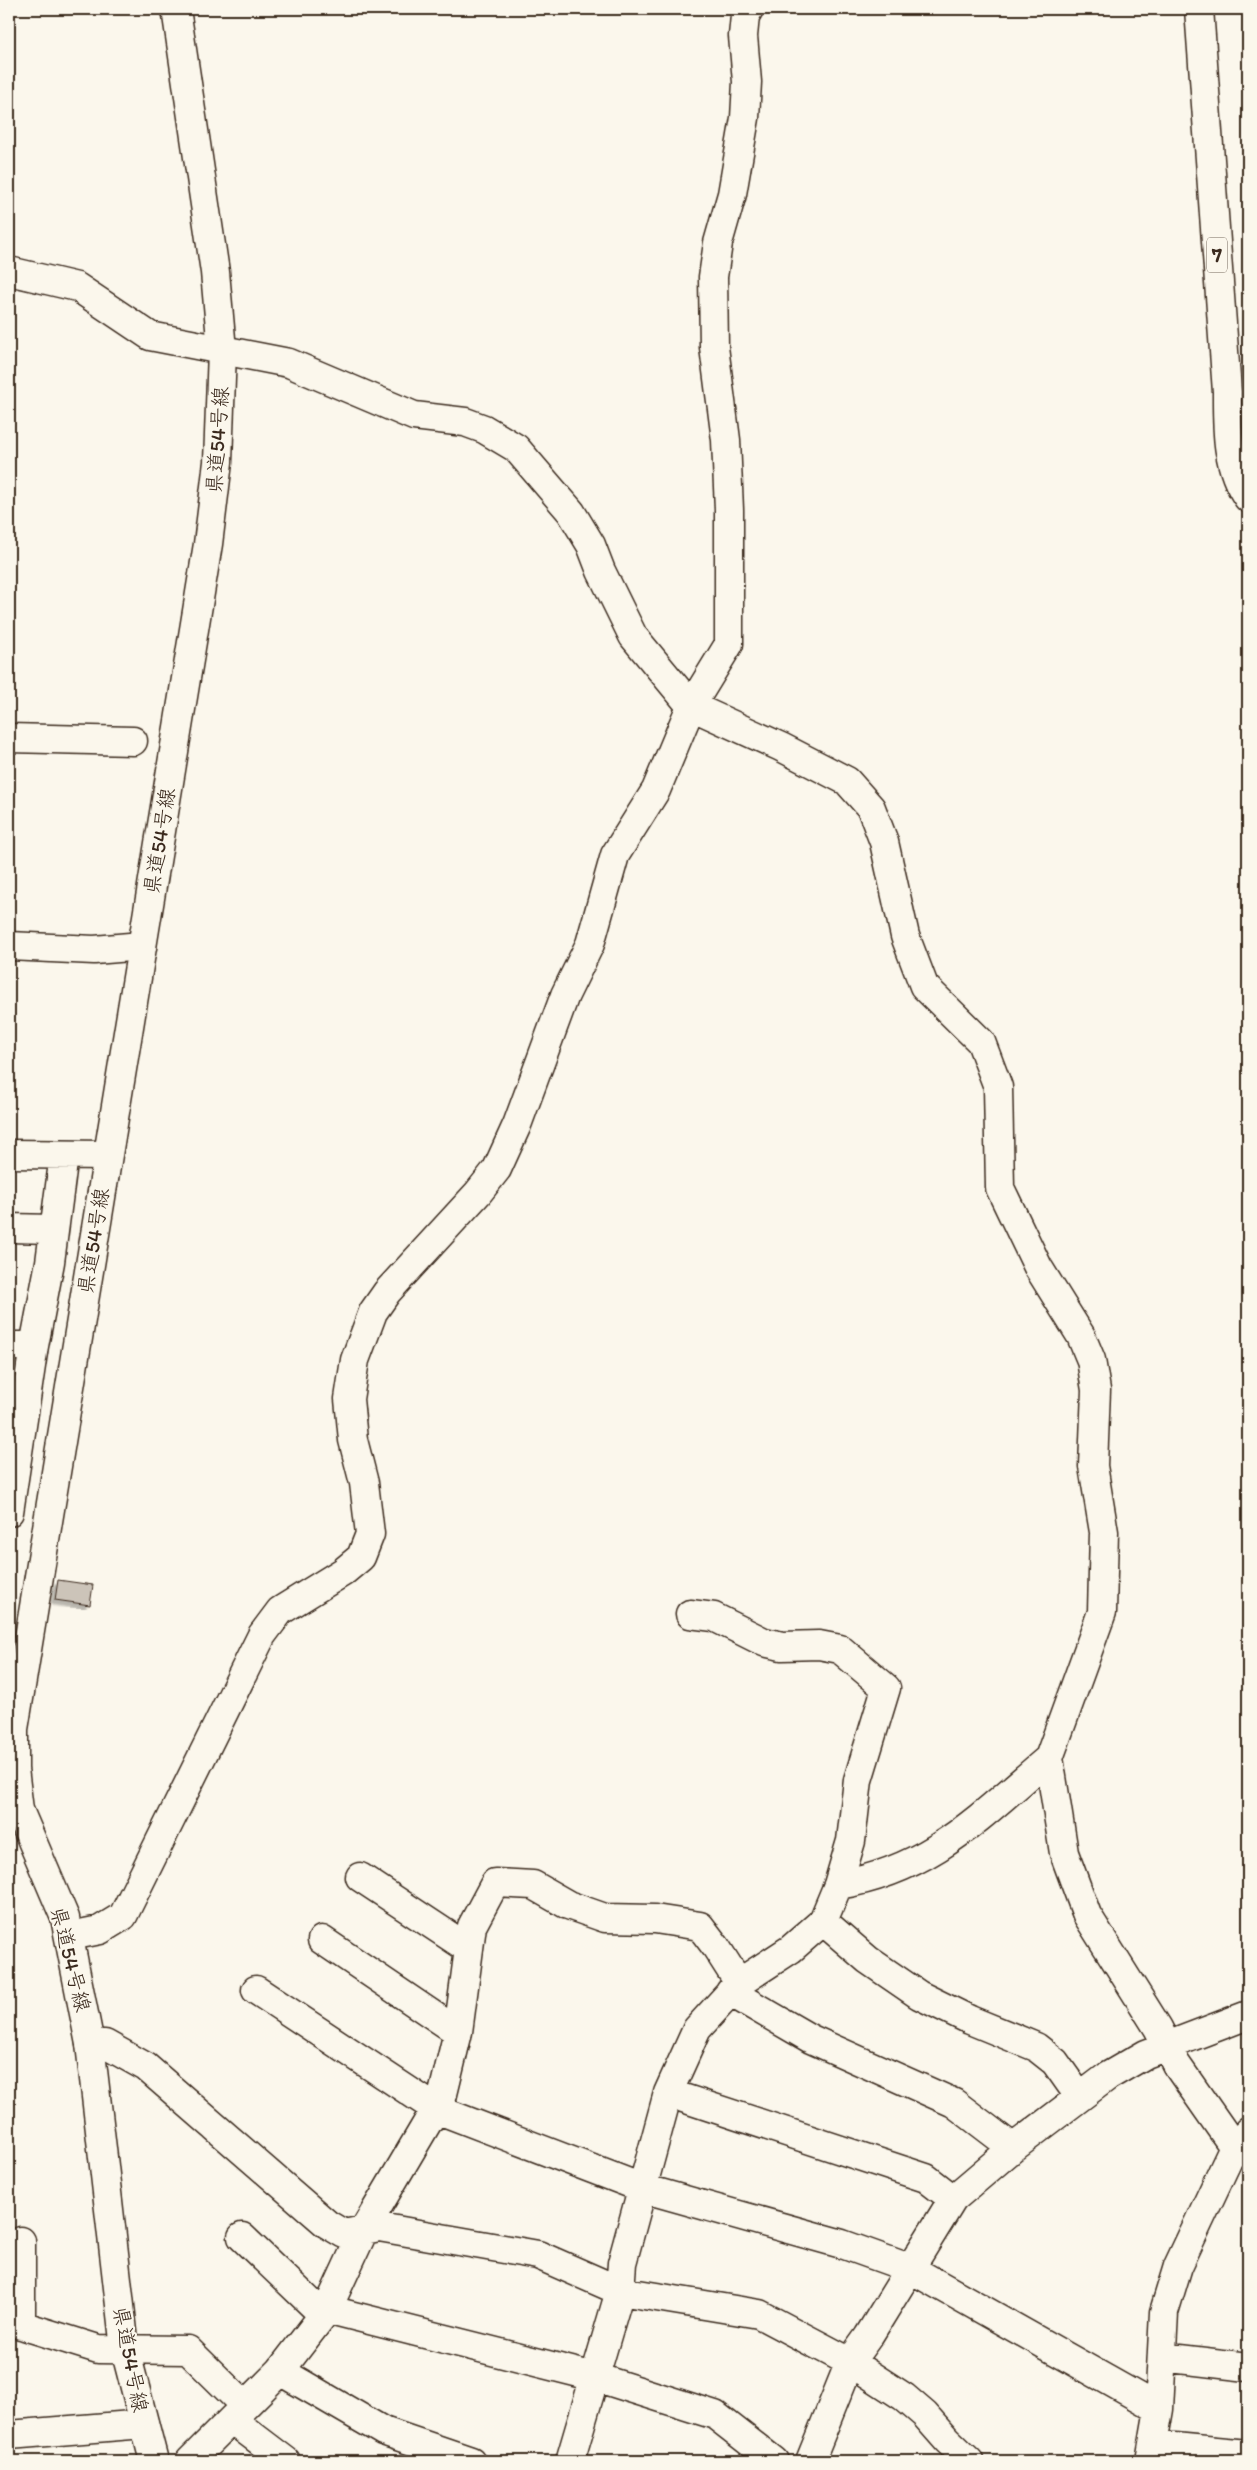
<svg xmlns="http://www.w3.org/2000/svg" width="1257" height="2470" font-family="Itim,'Klee One',sans-serif">
	<style>
		.building { fill: #ccc4b9; stroke: #3b2a1e; filter: url(#shadow) }
		.lines { fill: none; stroke-linecap: round; stroke-linejoin: round }
		.minor-casing { stroke: #3b2a1e; stroke-width: 31 }
		.major-casing { stroke: #3b2a1e; stroke-width: 31 }
		.minor { stroke: #fbf7ec; stroke-width: 28 }
		.major { stroke: #fbf7ec; stroke-width: 28 }
		.labels { text-anchor: middle; dominant-baseline: central; stroke-width: 4; stroke-linejoin: round; paint-order: stroke }
		.shield { fill: #fbf7ec; stroke: #75685c; stroke-width: 1 }
		.shield-label { font-size: 20px; font-weight: bold; fill: #3b2a1e }
		.street-label { font-size: 21px; fill: #3b2a1e; stroke: #fbf7ec }
	</style>
	<defs>
		<filter id="shadow"><feDropShadow dx="-4.5" dy="4.5" stdDeviation="1" flood-color="#0004"/></filter>
	</defs>
	<rect width="100%" height="100%" fill="#fbf7ec"/>
	<filter id="ink" filterUnits="userSpaceOnUse"><feTurbulence type="fractalNoise" baseFrequency=".02" numOctaves="2"/><feDisplacementMap in="SourceGraphic" scale="10" xChannelSelector="R" yChannelSelector="G"/><feConvolveMatrix kernelMatrix="1 2 1 2 8 2 1 2 1" color-interpolation-filters="sRGB"/></filter>
	<g filter="url(#ink)">
		<path class="building" d="M58,1580L93,1585L90,1605L55,1600Z"/>
		<g class="lines">
			<g class="minor-casing">
				<path id="minor" d="M9,271L77,287L150,336L289,363L414,416L465,422L484,429L516,448L571,512L591,545L601,571L633,636L691,706L781,747L847,781L871,808L884,842L905,936L924,986L981,1042L998,1087L1000,1188L1038,1267L1081,1336L1091,1360L1096,1390L1093,1466L1104,1532L1102,1612L1049,1758L1064,1853L1087,1915L1158,2028L1176,2064L1234,2147L1248,2153
					M9,738L133,741
					M9,946L94,950L142,946
					M9,1154L107,1155
					M9,1228L53,1229
					M9,1346H34
					M9,1512L34,1346L50,1262L64,1155
					M690,1614L714,1617L764,1642L782,1646L819,1645L840,1649L886,1688L858,1780L851,1841L838,1885
					M360,1877L469,1949
					M823,1921L868,1960L919,1995L970,2020L1036,2047L1055,2062L1079,2096
					M70,1936L100,1930L123,1916L262,1635L280,1611L343,1572L361,1557L370,1534L364,1483L353,1440L349,1399L355,1360L373,1312L387,1292L478,1193L497,1169L517,1125L565,995L590,944L615,855L656,790L691,706L729,644V510L726,440L714,347L713,277L718,243L732,194L745,118L747,82L743,36L745,16L749,9
					M322,1940L458,2032
					M256,1990L436,2109L642,2188L842,2244L909,2268L1159,2409
					M730,1992L811,2039L954,2103L1013,2148
					M90,2044H105L146,2067L327,2224L344,2234L379,2227L538,2255L620,2291L759,2314L850,2362L904,2397L925,2415L947,2440L969,2461
					M668,2093L926,2178L953,2199
					M242,2237L314,2306L595,2377L715,2415L774,2461
					M21,2241V2325
					M9,2318L21,2325L98,2349L188,2350L245,2406
					M1162,2357L1248,2367
					M280,2371L383,2431L471,2461
					M232,2420L286,2461
					M9,2435L144,2424
					M1153,2445L1248,2454
					M190,2461L280,2371L327,2310L364,2230L442,2098L458,2032L472,1926L495,1883L533,1885L568,1905L605,1918L655,1919L700,1926L716,1947L739,1983L791,1949L823,1921L838,1885C931,1870 980,1816 1049,1758
					M570,2461L620,2291L622,2263L668,2093L697,2029L739,1983
					M810,2461L850,2362L868,2337L953,2199L1013,2148L1108,2076L1146,2054L1248,2015
					M1150,2461L1159,2409L1164,2312L1178,2266L1234,2147L1248,2132"/>
			</g>
			<g class="major-casing">
				<path id="major" d="M1199,9L1227,392C1227,429 1226,467 1248,498
					M154,2461L125,2349L90,2044L65,1918L19,1810L14,1769V1729L208,544L218,462L222,350L215,272L176,9"/>
			</g>
			<use href="#minor" class="minor"/>
			<use href="#major" class="major"/>
		</g>
	</g>
	<g class="labels">
		<rect class="shield" x="1207" y="237.5" width="20" height="35" rx="4"/>
		<g class="shield-label">
			<text x="1217" y="255">7</text>
		</g>
		<g class="street-label">
			<text transform="translate(217 440) rotate(-86)">県道54号線</text>
			<text transform="translate(159 841) rotate(-81)">県道54号線</text>
			<text transform="translate(93 1241) rotate(-81)">県道54号線</text>
			<text transform="translate(71 1959) rotate(76)">県道54号線</text>
			<text transform="translate(131 2359) rotate(79)">県道54号線</text>
		</g>
	</g>
	<rect width="1257" height="2470" fill="none" stroke="#fbf7ec" stroke-width="30"/>
	<rect x="15" y="15" width="1227" height="2440" fill="none" stroke="#3b2a1e" stroke-width="2" filter="url(#ink)"/>
</svg>
